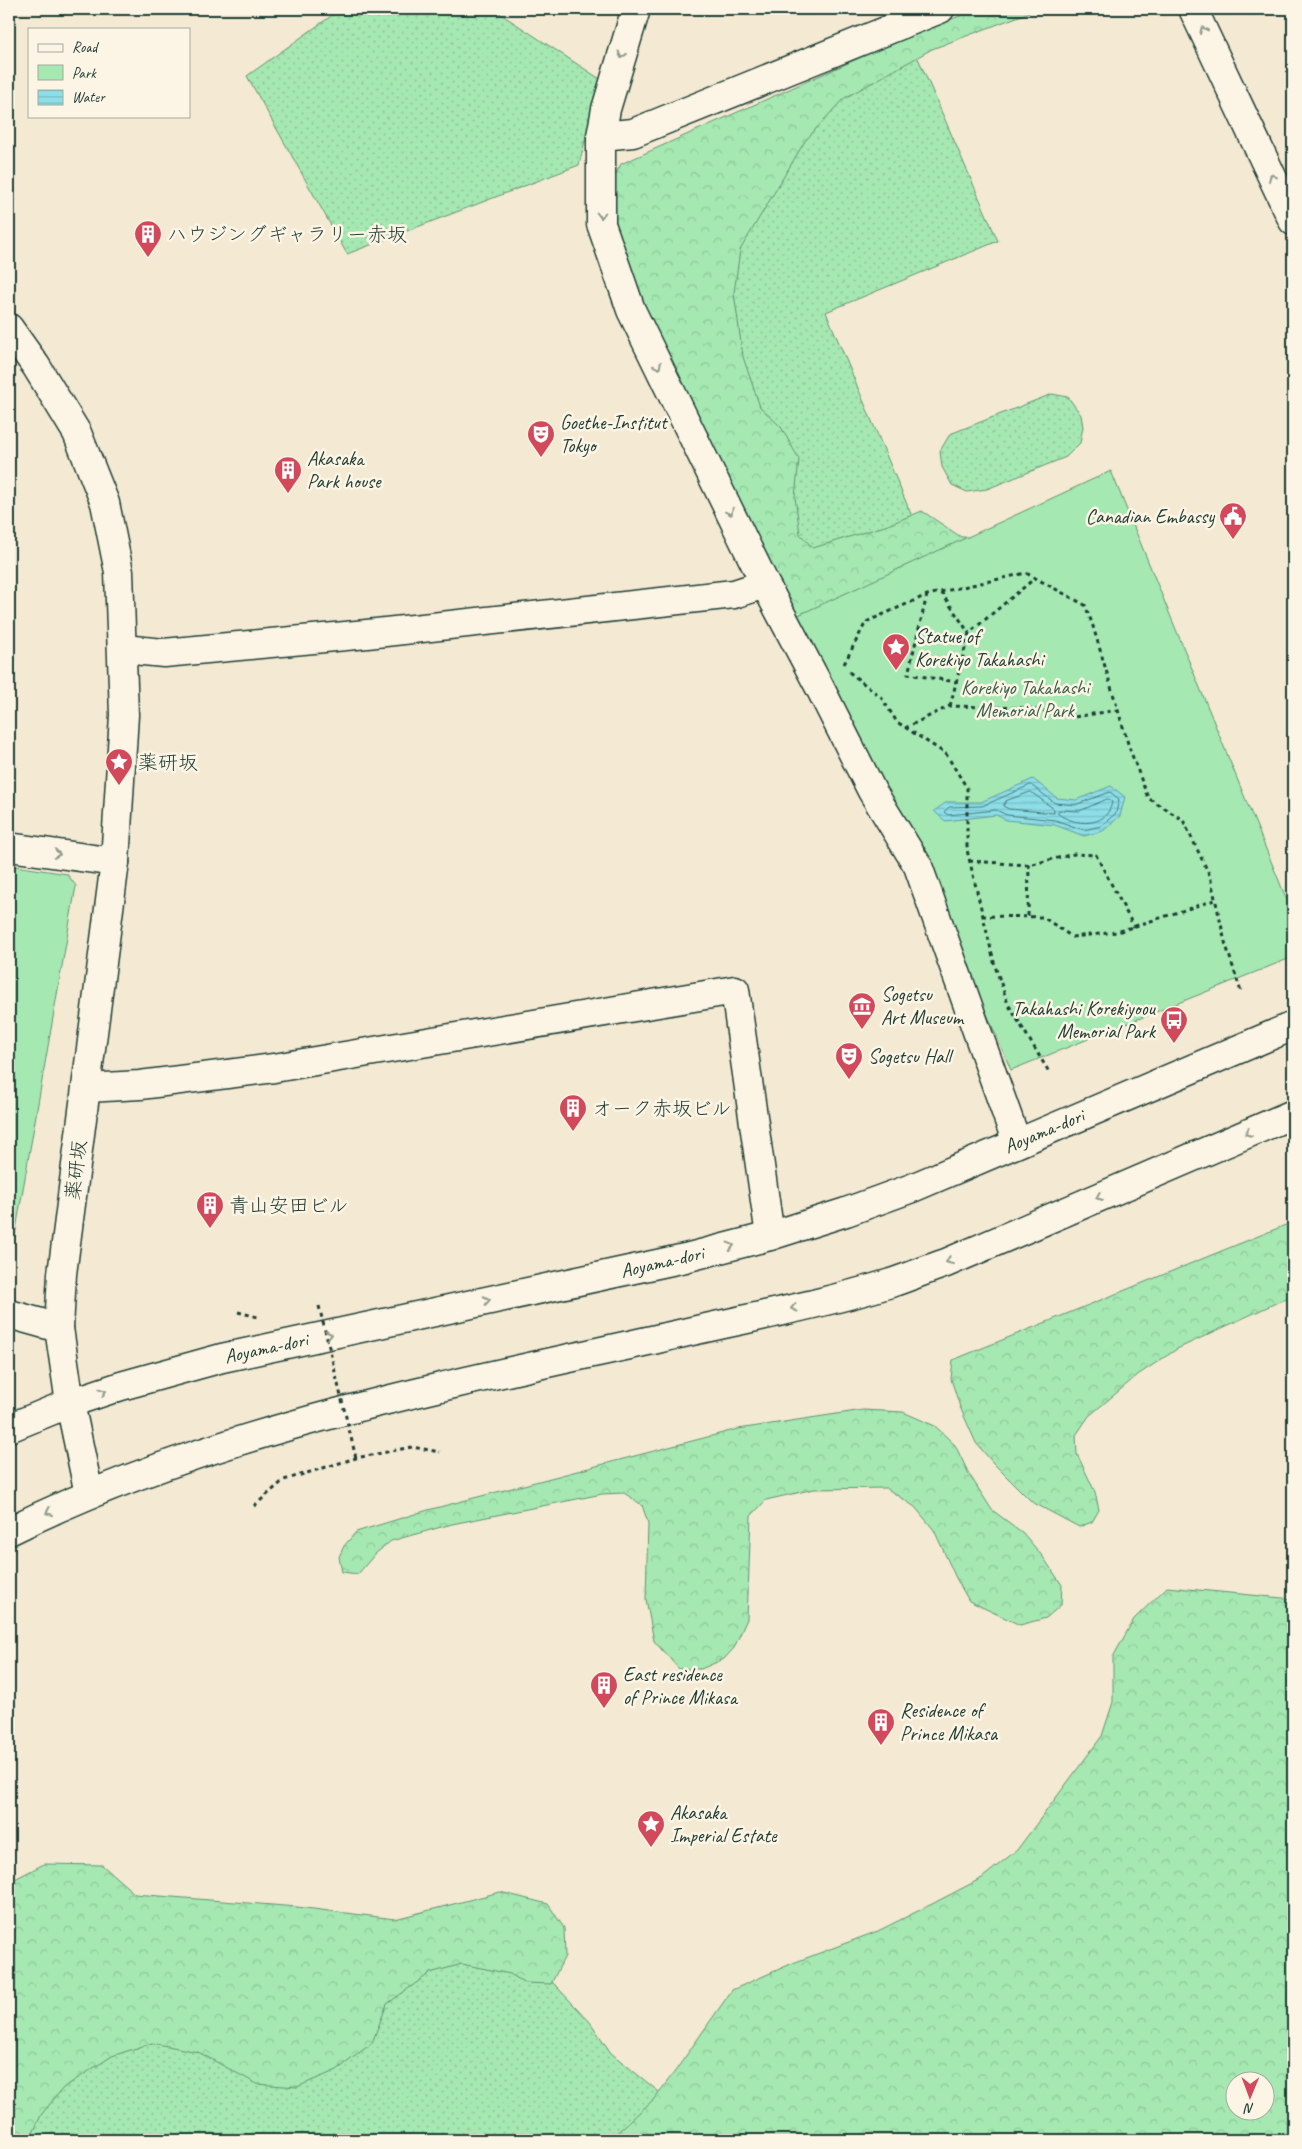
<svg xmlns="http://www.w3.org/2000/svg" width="1302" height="2149" font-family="Caveat,'Klee One',sans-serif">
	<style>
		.grass { fill: url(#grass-dots); stroke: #629273 }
		.forest { fill: url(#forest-crowns); stroke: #629273; fill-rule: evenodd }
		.park { fill: #a5e8b2; stroke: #629273 }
		.water { fill: url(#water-rules); stroke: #619ea0 }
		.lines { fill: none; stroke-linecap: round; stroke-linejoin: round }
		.shore { stroke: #4b7d7c; stroke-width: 1 }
		.minor-casing { stroke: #1f3d34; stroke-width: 31 }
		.tertiary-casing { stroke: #1f3d34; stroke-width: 31 }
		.trunk-casing { stroke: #1f3d34; stroke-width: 31 }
		.path { stroke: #1f3d34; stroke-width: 3; stroke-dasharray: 4 4; stroke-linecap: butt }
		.minor { stroke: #fcf5e5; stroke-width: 28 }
		.tertiary { stroke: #fcf5e5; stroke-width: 28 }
		.trunk { stroke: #fcf5e5; stroke-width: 28 }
		.path-bridge { stroke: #1f3d34; stroke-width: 3; stroke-dasharray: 4 4; stroke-linecap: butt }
		.oneway { stroke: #8e998c }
		.labels { text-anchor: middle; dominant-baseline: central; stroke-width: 5; stroke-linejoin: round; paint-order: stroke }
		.poi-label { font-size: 20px; fill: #1f3d34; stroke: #fcf5e5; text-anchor: start }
		.park-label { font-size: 20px; fill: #3a5f4d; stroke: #fcf5e5 }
		.street-label { font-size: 20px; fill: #1f3d34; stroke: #fcf5e5 }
	</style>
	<defs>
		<pattern id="grass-dots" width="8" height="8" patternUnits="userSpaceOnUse" patternTransform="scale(1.25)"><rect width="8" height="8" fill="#a5e8b2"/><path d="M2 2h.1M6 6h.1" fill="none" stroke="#8ec89a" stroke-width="1.8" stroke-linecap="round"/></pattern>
		<pattern id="forest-crowns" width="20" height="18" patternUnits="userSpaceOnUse" patternTransform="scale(1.25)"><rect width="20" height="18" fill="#a5e8b2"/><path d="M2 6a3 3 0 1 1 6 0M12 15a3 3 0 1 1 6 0" fill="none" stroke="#8ec89a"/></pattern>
		<pattern id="water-rules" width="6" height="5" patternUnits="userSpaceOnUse" patternTransform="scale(1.25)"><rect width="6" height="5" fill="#8ddee8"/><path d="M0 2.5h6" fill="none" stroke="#79bfc8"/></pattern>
	</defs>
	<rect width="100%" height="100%" fill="#f4e9d3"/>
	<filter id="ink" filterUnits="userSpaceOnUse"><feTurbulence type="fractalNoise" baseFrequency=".02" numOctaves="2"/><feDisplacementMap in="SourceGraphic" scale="10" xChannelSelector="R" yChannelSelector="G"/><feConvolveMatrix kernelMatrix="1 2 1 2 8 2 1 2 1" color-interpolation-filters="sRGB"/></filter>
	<g filter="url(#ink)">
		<path class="grass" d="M341,9H493L600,79L579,165L347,254L247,76Z
			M914,49L998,241L826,312L919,533L812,581L755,428L720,241L798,113Z
			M1052,394L1068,397L1081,415L1083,427L1080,443L1066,457L987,489L967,492L952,485L942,467L940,451L950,434Z
			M406,1955L538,1967L590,2022L611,2053L659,2092L686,2140H9V2088Z"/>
		<path class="forest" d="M980,9H1038L932,49L843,99L805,141L740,250L734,293L743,357L760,407L781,427L799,459L795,497L800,534L813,548L888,525L922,511L961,537H983L925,848L784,593L646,308L617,230L610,185L621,164L929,27Z
			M1293,1222V1295L1177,1349L1139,1374L1089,1416L1076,1435L1077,1454L1095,1492L1099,1510L1092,1522L1079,1527L1032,1502L994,1464L976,1443L960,1407L951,1379L953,1360Z
			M863,1410L903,1412L935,1426L955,1445L969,1474L992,1510L1023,1533L1043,1557L1062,1585L1061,1605L1046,1618L1020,1625L969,1601L956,1578L934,1530L915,1507L886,1488L814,1489L766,1500L751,1516L747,1619L734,1648L724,1659L701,1669H679L654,1641L646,1599L648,1523L642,1505L624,1493L602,1494L452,1524L391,1541L375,1554L358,1574L342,1572L339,1557L344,1546L356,1532L428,1510L738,1429Z
			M1167,1587L1293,1599V2140H609L654,2099L676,2070L732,1990L793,1963L878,1931L932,1904L982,1878L1017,1850L1102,1736L1113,1702V1657L1134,1619ZM1234,2082H1264V2112H1234Z
			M44,1864L102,1865L135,1894L297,1907L395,1919L500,1892L548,1904L564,1928L565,1956L551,1984L525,1983L510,1974L462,1964L430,1973L387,2004L372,2043L337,2070L297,2087L257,2084L198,2052L152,2043L112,2056L63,2088L41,2115L30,2140H9V1882Z"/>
		<path class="park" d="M1111,471L1293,915V957L1011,1070L961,954L863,754L792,618Z
			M9,865L67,874L76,886L11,1258L9,1262Z"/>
		<path class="water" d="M1033,779L1057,798L1076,800L1111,786L1125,797L1120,816L1103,831L1084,836L1055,825L1006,820L996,815L945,821L934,811L947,802H981Z"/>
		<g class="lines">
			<path class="shore" d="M1031,785L1055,803L1075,805L1110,792L1119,799L1116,813L1101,826L1084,830L1055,820L1007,815L996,810L948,815L944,812L949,807L982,806Z
				M1031,792L1054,809V813L1009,809L1003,806L1006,801Z
				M1108,799L1112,802C1107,829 1074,826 1057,813L1059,810L1079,811Z"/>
			<g class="minor-casing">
				<path id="minor" d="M636,9L606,109L601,136V224L631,310L765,584L819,686L872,791L918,866L1017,1143
					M1193,9L1293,221
					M601,136L633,133L940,9
					M123,649L164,653L367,634L734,594L765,584
					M9,847L115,862
					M87,1088L140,1085L274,1068L735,990L770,1236
					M9,1314L59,1328"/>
			</g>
			<g class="tertiary-casing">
				<path id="tertiary" d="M9,328L36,366L77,433L105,503L119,572L124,715L115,862L62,1274L59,1328L70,1403L89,1494"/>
			</g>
			<g class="trunk-casing">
				<path id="trunk" d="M9,1428L70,1403L121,1386L222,1358L685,1258L770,1236L846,1212L912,1188L1293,1026
					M9,1531C213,1430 441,1387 661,1338C738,1320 816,1306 891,1283C909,1277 928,1269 946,1263L1293,1114"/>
			</g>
			<path class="path" d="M941,592L969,633
				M927,595L908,674L956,682
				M844,664L866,622L927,595L1026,573L1085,605L1092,623L1129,747L1148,798L1183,820L1210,876L1225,942L1241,992
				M849,672L881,697L897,722L946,754L967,788V850L995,966L1008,1004L1049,1072
				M950,706L969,633L1035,578
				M905,728L950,706L1027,708L1074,717L1118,710
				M969,861L1029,865L1074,854L1096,855L1134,927
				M982,916L1043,917L1072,937L1117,932L1215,900
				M1028,916L1029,865
				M238,1312L258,1317
				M254,1506L284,1480L356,1458L412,1447L440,1452"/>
			<use href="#minor" class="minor"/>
			<use href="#tertiary" class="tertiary"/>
			<use href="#trunk" class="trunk"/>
			<path class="path-bridge" d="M319,1306L356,1458"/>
		</g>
		<defs><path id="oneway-chevron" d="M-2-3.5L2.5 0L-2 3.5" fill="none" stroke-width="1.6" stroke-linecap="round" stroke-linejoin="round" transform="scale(1.25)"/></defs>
		<g class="oneway">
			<use href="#oneway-chevron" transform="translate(1203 30) rotate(-115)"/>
			<use href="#oneway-chevron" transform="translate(622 55) rotate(107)"/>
			<use href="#oneway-chevron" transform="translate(1272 177) rotate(-115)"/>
			<use href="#oneway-chevron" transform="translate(601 215) rotate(90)"/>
			<use href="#oneway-chevron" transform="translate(658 366) rotate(64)"/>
			<use href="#oneway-chevron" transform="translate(730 512) rotate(64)"/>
			<use href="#oneway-chevron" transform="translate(57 854) rotate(8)"/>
			<use href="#oneway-chevron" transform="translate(1248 1133) rotate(157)"/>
			<use href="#oneway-chevron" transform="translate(1099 1197) rotate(157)"/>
			<use href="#oneway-chevron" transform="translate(731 1246) rotate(-15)"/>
			<use href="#oneway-chevron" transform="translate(949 1261) rotate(158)"/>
			<use href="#oneway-chevron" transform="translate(487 1300) rotate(-12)"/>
			<use href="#oneway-chevron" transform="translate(794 1308) rotate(167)"/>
			<use href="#oneway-chevron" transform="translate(329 1335) rotate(-12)"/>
			<use href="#oneway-chevron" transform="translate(103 1392) rotate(-19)"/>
			<use href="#oneway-chevron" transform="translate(49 1512) rotate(156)"/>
		</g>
	</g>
	<defs>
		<g id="building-pin" transform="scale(1.4375)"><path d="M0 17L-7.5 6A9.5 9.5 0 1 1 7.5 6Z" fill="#d1495b" stroke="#fcf5e5"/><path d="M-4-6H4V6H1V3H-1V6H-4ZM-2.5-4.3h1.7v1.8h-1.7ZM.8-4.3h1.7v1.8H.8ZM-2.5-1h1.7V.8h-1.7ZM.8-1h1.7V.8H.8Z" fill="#fff"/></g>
		<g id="theatre-pin" transform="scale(1.4375)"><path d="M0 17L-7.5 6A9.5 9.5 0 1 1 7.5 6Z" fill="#d1495b" stroke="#fcf5e5"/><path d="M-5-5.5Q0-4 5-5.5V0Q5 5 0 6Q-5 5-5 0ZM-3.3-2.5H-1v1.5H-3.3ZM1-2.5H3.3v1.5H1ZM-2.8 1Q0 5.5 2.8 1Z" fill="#fff"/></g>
		<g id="civic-pin" transform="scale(1.4375)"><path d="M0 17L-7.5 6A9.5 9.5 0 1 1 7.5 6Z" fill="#d1495b" stroke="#fcf5e5"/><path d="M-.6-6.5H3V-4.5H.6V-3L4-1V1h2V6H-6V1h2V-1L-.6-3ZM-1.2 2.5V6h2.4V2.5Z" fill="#fff"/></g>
		<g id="sight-pin" transform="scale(1.4375)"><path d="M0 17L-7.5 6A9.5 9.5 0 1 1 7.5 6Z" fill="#d1495b" stroke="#fcf5e5"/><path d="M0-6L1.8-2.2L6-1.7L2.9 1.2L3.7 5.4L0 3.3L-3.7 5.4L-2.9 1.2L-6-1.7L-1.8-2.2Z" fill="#fff"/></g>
		<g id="museum-pin" transform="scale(1.4375)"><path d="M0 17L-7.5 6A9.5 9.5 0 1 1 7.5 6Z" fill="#d1495b" stroke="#fcf5e5"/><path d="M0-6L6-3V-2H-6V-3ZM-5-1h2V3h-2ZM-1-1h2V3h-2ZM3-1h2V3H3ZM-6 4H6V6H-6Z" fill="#fff"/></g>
		<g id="bus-pin" transform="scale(1.4375)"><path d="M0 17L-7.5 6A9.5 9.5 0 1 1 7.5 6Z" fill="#d1495b" stroke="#fcf5e5"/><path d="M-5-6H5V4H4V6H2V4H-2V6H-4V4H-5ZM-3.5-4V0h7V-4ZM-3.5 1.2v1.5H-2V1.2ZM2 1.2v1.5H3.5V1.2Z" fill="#fff"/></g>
	</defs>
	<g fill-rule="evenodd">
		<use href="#building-pin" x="148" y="234"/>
		<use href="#theatre-pin" x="541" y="434"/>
		<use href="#building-pin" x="288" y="470"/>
		<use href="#civic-pin" x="1233" y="516"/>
		<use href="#sight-pin" x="896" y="647"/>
		<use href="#sight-pin" x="119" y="762"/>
		<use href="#museum-pin" x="862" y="1006"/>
		<use href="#bus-pin" x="1174" y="1020"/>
		<use href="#theatre-pin" x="849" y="1056"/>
		<use href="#building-pin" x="573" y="1108"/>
		<use href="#building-pin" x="210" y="1205"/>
		<use href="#building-pin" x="604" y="1685"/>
		<use href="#building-pin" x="881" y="1722"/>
		<use href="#sight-pin" x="651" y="1824"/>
	</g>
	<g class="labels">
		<g class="poi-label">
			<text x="167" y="234">ハウジングギャラリー赤坂</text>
			<text x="560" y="422">Goethe-Institut<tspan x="560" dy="23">Tokyo</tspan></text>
			<text x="307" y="458">Akasaka<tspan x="307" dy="23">Park house</tspan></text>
			<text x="1214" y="516" text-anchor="end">Canadian Embassy</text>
			<text x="915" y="636">Statue of<tspan x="915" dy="23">Korekiyo Takahashi</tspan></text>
			<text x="138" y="762">薬研坂</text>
			<text x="881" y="994">Sogetsu<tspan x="881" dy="23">Art Museum</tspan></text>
			<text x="1155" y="1008" text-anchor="end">Takahashi Korekiyoou<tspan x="1155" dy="23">Memorial Park</tspan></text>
			<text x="868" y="1056">Sogetsu Hall</text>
			<text x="592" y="1108">オーク赤坂ビル</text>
			<text x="229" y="1205">青山安田ビル</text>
			<text x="623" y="1674">East residence<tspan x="623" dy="23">of Prince Mikasa</tspan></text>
			<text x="900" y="1710">Residence of<tspan x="900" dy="23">Prince Mikasa</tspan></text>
			<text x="670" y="1812">Akasaka<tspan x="670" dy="23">Imperial Estate</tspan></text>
		</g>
		<g class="park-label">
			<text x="1025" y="687">Korekiyo Takahashi<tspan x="1025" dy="23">Memorial Park</tspan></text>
		</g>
		<g class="street-label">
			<text transform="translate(1044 1131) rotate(-23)">Aoyama-dori</text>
			<text transform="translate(76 1170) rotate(-83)">薬研坂</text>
			<text transform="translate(662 1262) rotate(-13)">Aoyama-dori</text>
			<text transform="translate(266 1348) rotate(-12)">Aoyama-dori</text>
		</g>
	</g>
	<rect width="1302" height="2149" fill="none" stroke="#fcf5e5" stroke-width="30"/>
	<rect x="15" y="15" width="1272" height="2119" fill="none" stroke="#1f3d34" stroke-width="2" filter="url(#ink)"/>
	<rect x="28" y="28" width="162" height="90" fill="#fcf5e5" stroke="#a4ab9e"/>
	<rect x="38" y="44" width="25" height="8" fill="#fcf5e5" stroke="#a4ab9e"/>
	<text x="72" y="52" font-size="15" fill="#1f3d34">Road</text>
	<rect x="38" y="65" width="25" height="15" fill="#a5e8b2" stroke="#a4ab9e"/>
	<text x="72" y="78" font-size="15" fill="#1f3d34">Park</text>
	<rect x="38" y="90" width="25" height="15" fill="url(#water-rules)" stroke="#a4ab9e"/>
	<text x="72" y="102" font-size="15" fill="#1f3d34">Water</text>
	<g transform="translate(1250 2096) rotate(181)"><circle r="24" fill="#fcf5e5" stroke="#a4ab9e"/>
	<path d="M0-4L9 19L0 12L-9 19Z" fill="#d1495b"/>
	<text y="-8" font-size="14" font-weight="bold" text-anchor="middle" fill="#1f3d34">N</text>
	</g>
</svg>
